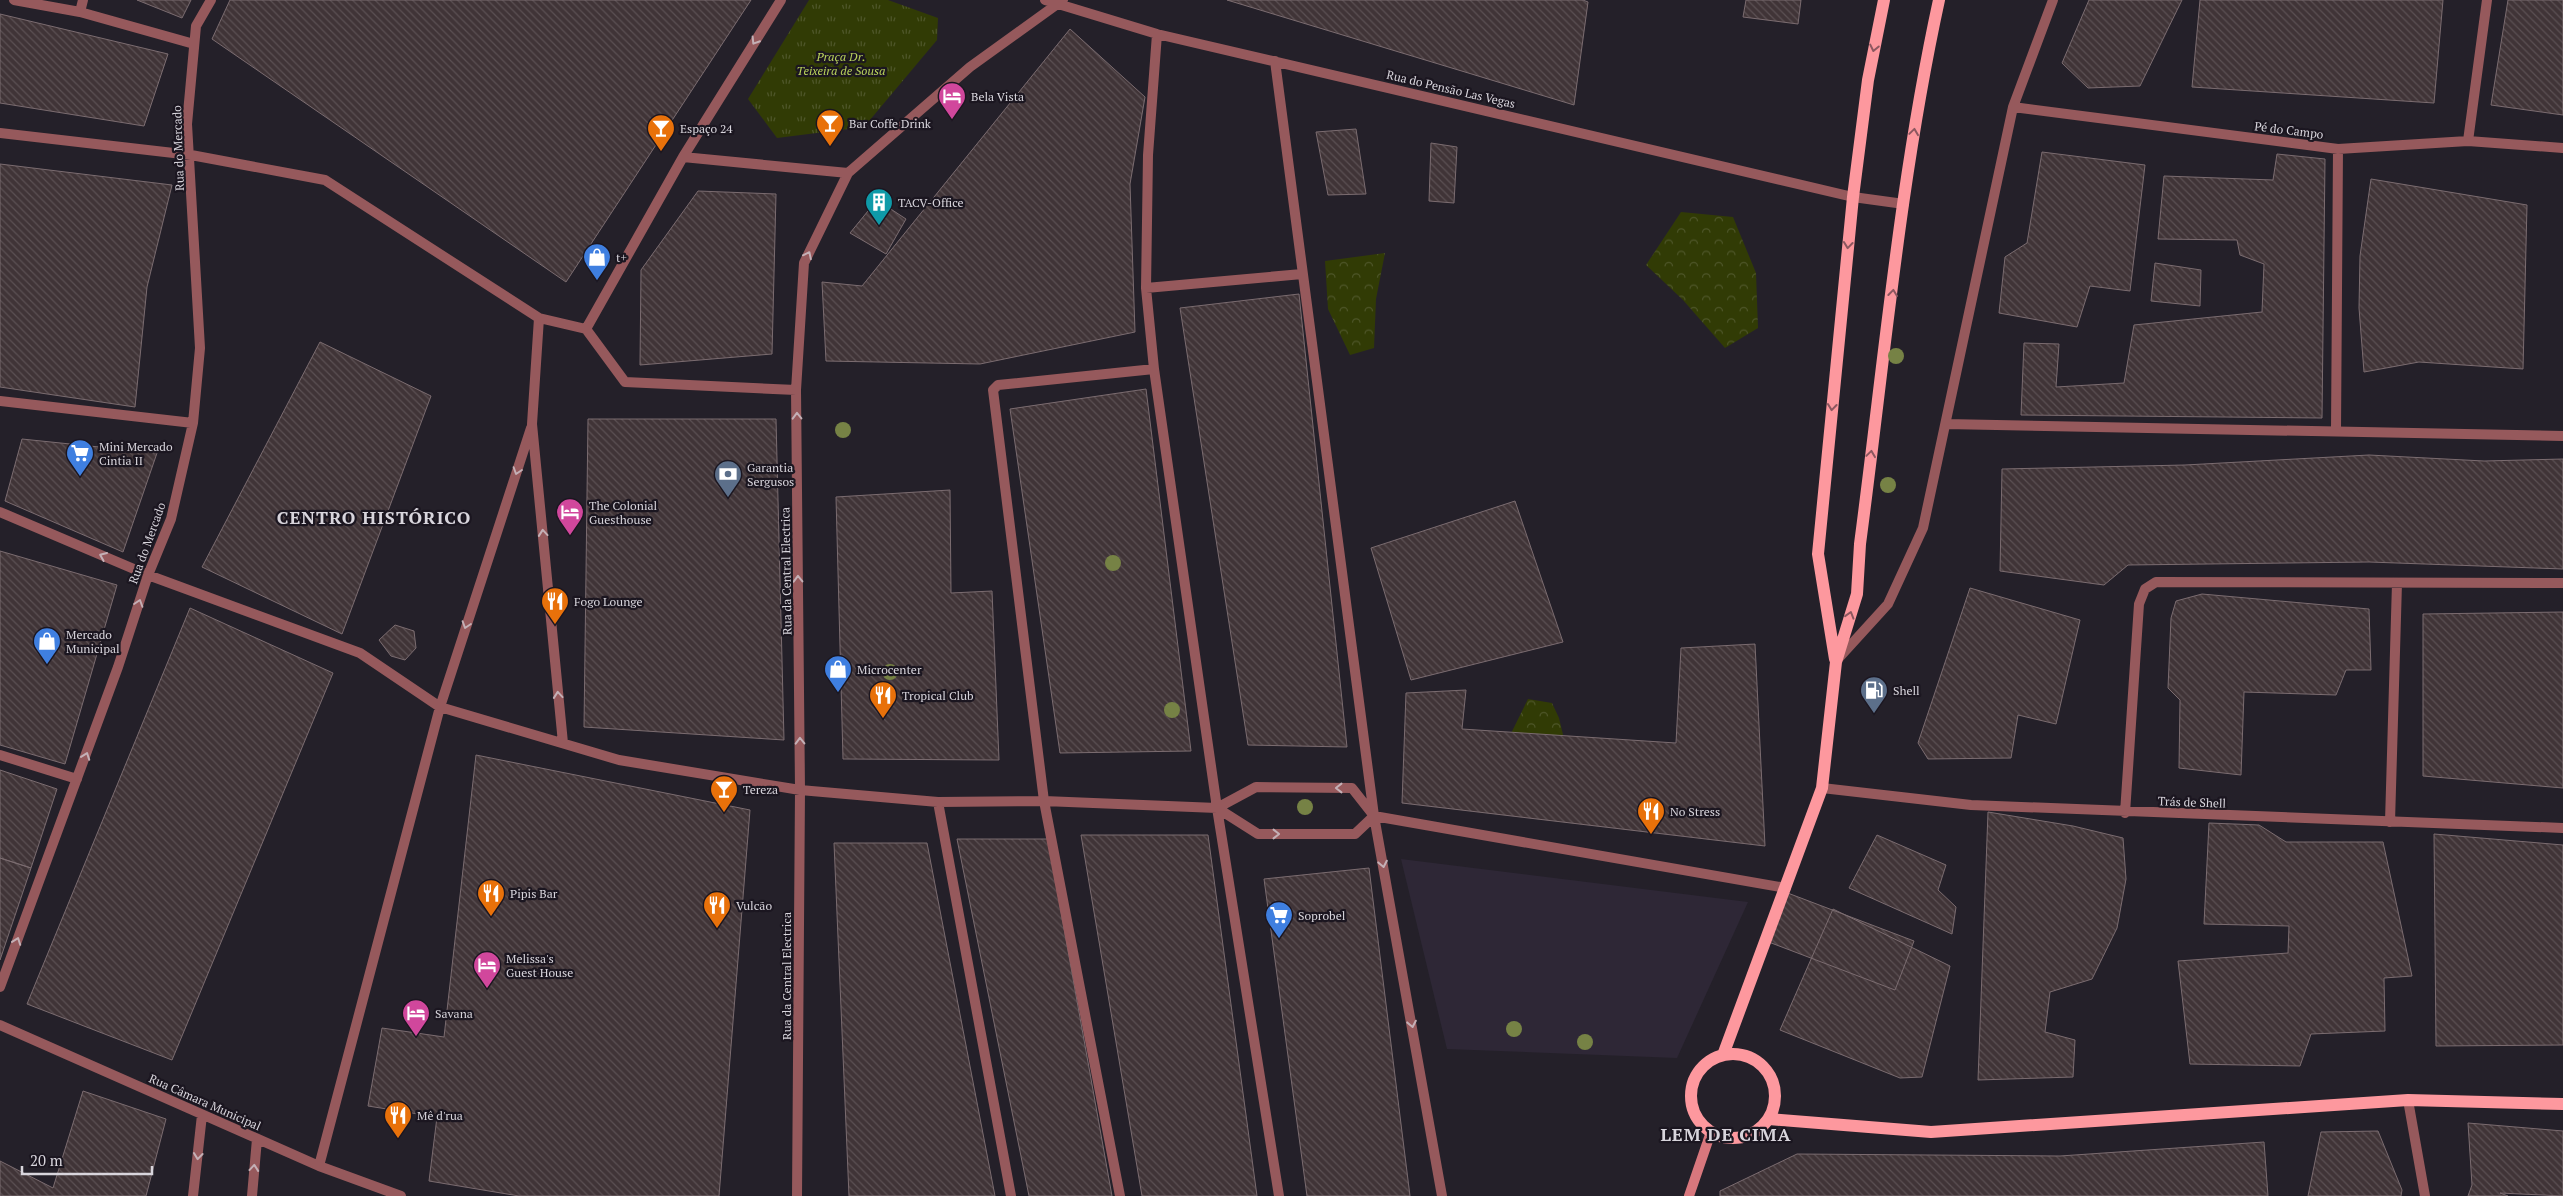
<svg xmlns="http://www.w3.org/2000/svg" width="2563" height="1196" font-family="'PT Serif',serif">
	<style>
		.built { fill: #2e2736 }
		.forest { fill: url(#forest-crowns) }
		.park { fill: url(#park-tufts) }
		.building { fill: url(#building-back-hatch); stroke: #7b6c70 }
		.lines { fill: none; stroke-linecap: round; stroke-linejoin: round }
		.lane { stroke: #96595c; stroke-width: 10 }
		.street { stroke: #96595c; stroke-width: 10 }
		.secondary { stroke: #d8777d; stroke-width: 10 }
		.primary { stroke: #fd989e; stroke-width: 12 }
		.tree { fill: #768245 }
		.oneway { stroke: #c4b0b6 }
		.oneway2 { stroke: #8c575f }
		.labels { text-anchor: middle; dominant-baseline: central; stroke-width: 4.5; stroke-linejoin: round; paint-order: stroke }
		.park-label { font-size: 12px; font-style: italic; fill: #b9d35c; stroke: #1b1620 }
		.street-label { font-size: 12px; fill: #d8d5dc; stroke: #1b1620 }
		.poi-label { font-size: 12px; fill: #d8d5dc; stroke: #1b1620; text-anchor: start }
		.district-label { font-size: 18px; font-weight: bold; letter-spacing: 1px; fill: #d8d5dc; stroke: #1b1620 }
	</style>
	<defs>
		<pattern id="forest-crowns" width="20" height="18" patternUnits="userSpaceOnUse" patternTransform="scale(1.25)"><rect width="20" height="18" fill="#313b05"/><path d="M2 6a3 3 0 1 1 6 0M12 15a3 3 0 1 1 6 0" fill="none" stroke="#4e5629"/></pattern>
		<pattern id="park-tufts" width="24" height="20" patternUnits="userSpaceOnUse" patternTransform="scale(1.25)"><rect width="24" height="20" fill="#313b05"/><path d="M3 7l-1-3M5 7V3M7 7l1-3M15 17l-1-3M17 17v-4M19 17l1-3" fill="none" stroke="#4e5629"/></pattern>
		<pattern id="building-back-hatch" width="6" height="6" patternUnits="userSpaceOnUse" patternTransform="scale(1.25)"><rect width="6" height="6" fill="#403437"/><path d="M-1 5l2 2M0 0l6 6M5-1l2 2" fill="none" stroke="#5b5053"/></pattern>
	</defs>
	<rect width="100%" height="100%" fill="#242029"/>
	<path class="built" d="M1401,859L1748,902L1677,1058L1447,1049Z"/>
	<path class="forest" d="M1681,212L1733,217L1756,273L1758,328L1725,348L1683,300L1646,265Z
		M1385,253L1376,299L1374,348L1350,355L1328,309L1325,261Z
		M1528,699L1552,703L1559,718L1570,764L1495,766Z"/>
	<path class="park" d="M809,0H888L938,18L937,40L864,127L777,138L748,99Z"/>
	<path class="building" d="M137,0H191L182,18Z
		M230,0H751L566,282L212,39Z
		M1227,0H1583L1588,2L1574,105Z
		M1746,0H1801L1798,24L1743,17Z
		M2089,0H2182L2140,86L2088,88L2062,63Z
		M2200,0H2443L2434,103L2192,87Z
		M2508,0H2563V115L2491,105Z
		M0,14L168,54L144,126L0,103Z
		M1070,29L1145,97L1130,184L1135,332L980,364L826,361L822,282L862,286Z
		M1356,129L1366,194L1328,195L1316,132Z
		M1431,143L1457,147L1454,203L1429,201Z
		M2042,152L2145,165L2130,291L2090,286L2077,327L1999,313L2005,257L2027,243Z
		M2277,154L2325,159L2322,418L2021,415L2024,343L2059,344L2056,387L2124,383L2134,325L2262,312L2264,264L2240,255L2237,240L2158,239L2164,176L2273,180Z
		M0,164L172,185L147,287L135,407L0,387Z
		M2371,179L2527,205L2523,369L2419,362L2364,372L2359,308L2360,256Z
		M698,191L776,194L772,354L640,365L641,270Z
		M877,200L906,219L886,254L850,233Z
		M2155,263L2201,270L2200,306L2151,301Z
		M1299,294L1347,747L1248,745L1180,308Z
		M320,342L431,396L342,634L202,567Z
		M1146,389L1191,751L1060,753L1010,409Z
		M588,419H776L784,740L584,727Z
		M22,439L157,453L123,552L5,501Z
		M2369,455L2484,461L2563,459V569L2369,562L2128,565L2104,585L2000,571L2002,469L2185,465Z
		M950,490L951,593L992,591L999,760L843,759L836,497Z
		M1515,501L1563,642L1411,680L1371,548Z
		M0,551L117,585L65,764L0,745Z
		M1970,588L2080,620L2056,724L2018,715L2011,758L1928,759L1918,743Z
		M2202,594L2369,609L2371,670H2346L2336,695L2244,692L2241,775L2179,768L2180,700L2168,688L2171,618L2176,601Z
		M190,608L333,673L172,1060L27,1004Z
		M2563,612V788L2423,776V614Z
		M395,625L414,631L416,648L405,660L391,656L379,640Z
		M1755,644L1765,846L1402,803L1406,693L1466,690L1462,729L1676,743L1681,648Z
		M476,755L750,810L719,1196H519L429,1181L437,1117L368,1106L382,1028L444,1037Z
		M0,770L57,789L31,868L0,858Z
		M1988,812L2073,826L2123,838L2126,879L2117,928L2092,979L2050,992L2045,1032L2075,1040L2073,1077L1978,1080Z
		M2209,823L2259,825L2286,842H2383L2412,976L2384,978L2385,1031L2311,1034L2300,1066L2190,1064L2178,961L2288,953L2289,926L2204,924Z
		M2434,834L2563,845V1045L2436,1046Z
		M1081,835H1208L1257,1196H1142Z
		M1877,835L1946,865L1938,890L1956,907L1952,934L1849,888Z
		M957,839H1048L1112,1196H1029Z
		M834,843H927L995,1196H849Z
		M0,858L31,868L0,960Z
		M1369,868L1410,1196H1307L1264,879Z
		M1785,892L1914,941L1895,990L1766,941Z
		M1833,909L1950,966L1922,1077L1900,1078L1780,1030Z
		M83,1091L166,1119L146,1196H0V1161L53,1188Z
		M2468,1123L2563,1131V1196L2500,1193L2508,1196H2468L2472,1185Z
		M2378,1131L2402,1190L2401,1196H2308L2321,1132Z
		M2264,1142L2268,1196H1720V1191L1797,1154L2060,1156Z"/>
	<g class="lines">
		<path class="lane" d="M14,0L80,12
			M83,0L80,12L194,44"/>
		<path class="street" d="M1045,0L1157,34L1853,197L1904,204
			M1157,34L1148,155L1146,288L1154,369L1217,808L1279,1196
			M1275,61L1374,816L1442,1196
			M2013,107L2338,149L2468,141L2563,148
			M0,133L191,155L325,180L539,318L532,424L563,743
			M2468,141L2487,0
			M683,157L781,0
			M1146,288L1302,274
			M539,318L586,329L683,157L848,173
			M586,329L625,382L796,390
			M0,401L193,423
			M1946,424L2563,436
			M2336,431L2338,149
			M0,512L148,575L360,653L440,707L619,760L800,790L938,802L1044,801L1217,808L1256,787L1352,788L1374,816L1786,888
			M1837,660L1888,604L1923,528L2013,107L2053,0
			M0,755L77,779
			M1822,788L1971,805L2563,828
			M938,802L1011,1196
			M1217,808L1258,834H1355L1374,816
			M2125,813L2139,604L2145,589L2156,582L2563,583
			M2390,822L2397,583
			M0,987L118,667L148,575L171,519L193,423L200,348L187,124L196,26L211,0
			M0,1025L319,1166L401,1196
			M2408,1100L2425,1196
			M319,1166L440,707L531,428
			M193,1196L202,1115
			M252,1196L257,1139
			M797,1196L800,790L796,390L804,263L848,173L970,67L1063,0
			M1120,1196L1044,801L993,390L998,385L1154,369"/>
		<path class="secondary" d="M1689,1196L1711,1132"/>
		<path class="primary" d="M1835,659L1818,554L1853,197L1868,80L1884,0
			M1691 1096a42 42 0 1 1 84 0a42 42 0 1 1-84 0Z
			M1723,1055L1822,788L1836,662L1857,594L1860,544C1884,363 1900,179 1939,0
			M1769,1119L1931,1132L2408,1100L2563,1104"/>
	</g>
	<g class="tree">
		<circle cx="1896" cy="356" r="8"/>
		<circle cx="843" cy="430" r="8"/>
		<circle cx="1888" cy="485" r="8"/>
		<circle cx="1113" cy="563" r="8"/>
		<circle cx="890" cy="672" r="8"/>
		<circle cx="1172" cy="710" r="8"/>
		<circle cx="1305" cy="807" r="8"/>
		<circle cx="1514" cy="1029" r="8"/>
		<circle cx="1585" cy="1042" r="8"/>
	</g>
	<defs><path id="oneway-chevron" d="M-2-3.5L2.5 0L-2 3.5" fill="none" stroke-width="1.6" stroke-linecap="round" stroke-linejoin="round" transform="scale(1.25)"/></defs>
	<g class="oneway">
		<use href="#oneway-chevron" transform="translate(755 41) rotate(122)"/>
		<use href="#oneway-chevron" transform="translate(808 255) rotate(-64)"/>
		<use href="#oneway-chevron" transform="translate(797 416) rotate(-91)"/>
		<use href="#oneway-chevron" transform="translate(517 471) rotate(108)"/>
		<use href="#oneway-chevron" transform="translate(543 533) rotate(-95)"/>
		<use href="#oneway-chevron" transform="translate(103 556) rotate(-157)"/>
		<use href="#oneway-chevron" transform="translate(798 579) rotate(-91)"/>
		<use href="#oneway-chevron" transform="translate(139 603) rotate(-72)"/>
		<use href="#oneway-chevron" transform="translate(466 625) rotate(108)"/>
		<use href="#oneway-chevron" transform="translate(558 695) rotate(-95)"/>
		<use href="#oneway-chevron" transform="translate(800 741) rotate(-91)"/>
		<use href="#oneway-chevron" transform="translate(86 756) rotate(-70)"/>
		<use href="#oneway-chevron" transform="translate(1339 788) rotate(-180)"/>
		<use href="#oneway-chevron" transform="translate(1276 834)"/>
		<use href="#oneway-chevron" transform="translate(1383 864) rotate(79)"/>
		<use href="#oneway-chevron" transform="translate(17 941) rotate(-70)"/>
		<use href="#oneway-chevron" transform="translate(1412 1024) rotate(79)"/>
		<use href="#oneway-chevron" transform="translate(198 1156) rotate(96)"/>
		<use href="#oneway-chevron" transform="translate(254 1168) rotate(-85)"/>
	</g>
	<g class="oneway2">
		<use href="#oneway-chevron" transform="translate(1874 48) rotate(102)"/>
		<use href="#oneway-chevron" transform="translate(1914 132) rotate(-82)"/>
		<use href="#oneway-chevron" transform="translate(1848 245) rotate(96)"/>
		<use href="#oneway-chevron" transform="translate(1893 293) rotate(-83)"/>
		<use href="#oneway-chevron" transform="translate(1832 407) rotate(96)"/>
		<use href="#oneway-chevron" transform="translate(1871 454) rotate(-82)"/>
		<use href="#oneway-chevron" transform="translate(1850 615) rotate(-73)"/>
	</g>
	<defs>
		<g id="hotel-pin" transform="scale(1.4375)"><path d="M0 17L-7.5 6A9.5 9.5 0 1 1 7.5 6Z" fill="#d1479c" stroke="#1b1620"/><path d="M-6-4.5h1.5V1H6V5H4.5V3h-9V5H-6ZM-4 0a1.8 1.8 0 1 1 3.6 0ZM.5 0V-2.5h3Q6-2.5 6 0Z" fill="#fff"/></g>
		<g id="bar-pin" transform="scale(1.4375)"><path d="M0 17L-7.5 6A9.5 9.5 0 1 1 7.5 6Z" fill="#e8710a" stroke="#1b1620"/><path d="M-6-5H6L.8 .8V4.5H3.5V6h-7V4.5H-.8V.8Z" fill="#fff"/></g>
		<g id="building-pin" transform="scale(1.4375)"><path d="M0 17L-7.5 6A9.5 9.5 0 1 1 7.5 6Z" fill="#0f9aa8" stroke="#1b1620"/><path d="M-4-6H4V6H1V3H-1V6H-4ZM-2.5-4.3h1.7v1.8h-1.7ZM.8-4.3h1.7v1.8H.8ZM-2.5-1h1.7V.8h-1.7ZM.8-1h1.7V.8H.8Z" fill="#fff"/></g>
		<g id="shop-pin" transform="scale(1.4375)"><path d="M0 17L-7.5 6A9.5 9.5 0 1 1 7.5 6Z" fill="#3f7fe0" stroke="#1b1620"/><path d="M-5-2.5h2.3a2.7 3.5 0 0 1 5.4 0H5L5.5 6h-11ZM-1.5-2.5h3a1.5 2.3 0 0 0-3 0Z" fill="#fff"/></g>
		<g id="supermarket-pin" transform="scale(1.4375)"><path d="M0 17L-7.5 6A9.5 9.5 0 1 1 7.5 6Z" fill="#3f7fe0" stroke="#1b1620"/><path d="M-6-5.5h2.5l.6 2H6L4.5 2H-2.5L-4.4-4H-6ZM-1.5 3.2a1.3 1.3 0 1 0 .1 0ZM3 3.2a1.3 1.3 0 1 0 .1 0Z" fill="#fff"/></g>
		<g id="bank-pin" transform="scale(1.4375)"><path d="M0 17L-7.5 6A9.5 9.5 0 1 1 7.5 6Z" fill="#5c6f8a" stroke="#1b1620"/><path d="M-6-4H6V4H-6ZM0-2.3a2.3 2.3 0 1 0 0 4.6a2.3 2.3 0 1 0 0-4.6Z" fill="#fff"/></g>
		<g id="restaurant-pin" transform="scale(1.4375)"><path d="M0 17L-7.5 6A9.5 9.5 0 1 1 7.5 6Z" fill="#e8710a" stroke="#1b1620"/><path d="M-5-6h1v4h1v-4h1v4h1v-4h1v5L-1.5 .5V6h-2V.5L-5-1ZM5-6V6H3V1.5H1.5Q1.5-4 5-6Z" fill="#fff"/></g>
		<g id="fuel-pin" transform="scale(1.4375)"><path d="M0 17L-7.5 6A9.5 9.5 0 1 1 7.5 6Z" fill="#5c6f8a" stroke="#1b1620"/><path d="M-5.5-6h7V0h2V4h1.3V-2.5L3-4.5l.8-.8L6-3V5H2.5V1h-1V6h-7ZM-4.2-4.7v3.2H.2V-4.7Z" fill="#fff"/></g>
	</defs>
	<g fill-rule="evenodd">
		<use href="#hotel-pin" x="952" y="96"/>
		<use href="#bar-pin" x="830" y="123"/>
		<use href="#bar-pin" x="661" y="128"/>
		<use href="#building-pin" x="879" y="202"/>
		<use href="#shop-pin" x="597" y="257"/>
		<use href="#supermarket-pin" x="80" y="453"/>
		<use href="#bank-pin" x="728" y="474"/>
		<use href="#hotel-pin" x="570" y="512"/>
		<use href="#restaurant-pin" x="555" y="601"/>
		<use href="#shop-pin" x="47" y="641"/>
		<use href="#shop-pin" x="838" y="669"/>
		<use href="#fuel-pin" x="1874" y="690"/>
		<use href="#restaurant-pin" x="883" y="695"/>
		<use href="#bar-pin" x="724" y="789"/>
		<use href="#restaurant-pin" x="1651" y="811"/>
		<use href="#restaurant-pin" x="491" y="893"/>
		<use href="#restaurant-pin" x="717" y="905"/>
		<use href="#supermarket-pin" x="1279" y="915"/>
		<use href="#hotel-pin" x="487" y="965"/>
		<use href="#hotel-pin" x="416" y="1013"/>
		<use href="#restaurant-pin" x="398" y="1115"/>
	</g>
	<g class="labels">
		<g class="park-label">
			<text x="841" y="56">Praça Dr.<tspan x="841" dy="14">Teixeira de Sousa</tspan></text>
		</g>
		<g class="street-label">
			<text transform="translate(1451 89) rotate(13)">Rua do Pensão Las Vegas</text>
			<text transform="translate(2289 130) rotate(7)">Pé do Campo</text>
			<text transform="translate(178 148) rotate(-92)">Rua do Mercado</text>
			<text transform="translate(147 543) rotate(-70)">Rua do Mercado</text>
			<text transform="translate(786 571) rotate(-91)">Rua da Central Electrica</text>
			<text transform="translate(2192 802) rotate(2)">Trás de Shell</text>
			<text transform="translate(786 976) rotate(-90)">Rua da Central Electrica</text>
			<text transform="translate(205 1102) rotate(24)">Rua Câmara Municipal</text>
		</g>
		<g class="poi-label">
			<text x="971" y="96">Bela Vista</text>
			<text x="849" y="123">Bar Coffe Drink</text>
			<text x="680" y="128">Espaço 24</text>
			<text x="898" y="202">TACV-Office</text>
			<text x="616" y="257">t+</text>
			<text x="99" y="446">Mini Mercado<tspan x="99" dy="14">Cintia II</tspan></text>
			<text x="747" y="467">Garantia<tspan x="747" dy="14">Sergusos</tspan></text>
			<text x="589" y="505">The Colonial<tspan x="589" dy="14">Guesthouse</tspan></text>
			<text x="574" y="601">Fogo Lounge</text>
			<text x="66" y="634">Mercado<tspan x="66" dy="14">Municipal</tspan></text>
			<text x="857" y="669">Microcenter</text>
			<text x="1893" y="690">Shell</text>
			<text x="902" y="695">Tropical Club</text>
			<text x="743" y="789">Tereza</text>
			<text x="1670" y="811">No Stress</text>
			<text x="510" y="893">Pipis Bar</text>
			<text x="736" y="905">Vulcão</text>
			<text x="1298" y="915">Soprobel</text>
			<text x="506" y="958">Melissa's<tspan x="506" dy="14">Guest House</tspan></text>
			<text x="435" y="1013">Savana</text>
			<text x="417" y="1115">Mê d'rua</text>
		</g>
		<g class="district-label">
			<text x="374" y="517">CENTRO HISTÓRICO</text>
			<text x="1726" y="1134">LEM DE CIMA</text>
		</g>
	</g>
	<path d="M22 1166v8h130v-8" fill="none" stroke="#d8d5dc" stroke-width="2.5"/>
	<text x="30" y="1166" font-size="15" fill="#d8d5dc" stroke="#1b1620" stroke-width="4" paint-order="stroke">20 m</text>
</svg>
